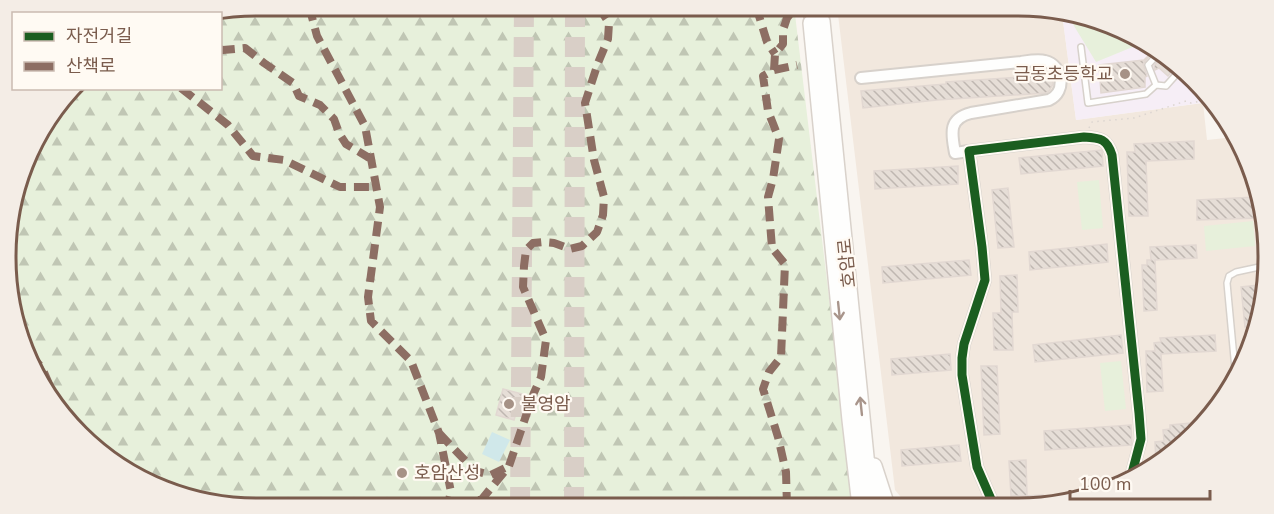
<svg xmlns="http://www.w3.org/2000/svg" width="1274" height="514" font-family="'Nunito Sans','Noto Sans KR',sans-serif">
	<style>
		.residential { fill: #f2e8de }
		.education { fill: #f6eef6 }
		.forest { fill: url(#forest-firs) }
		.park { fill: #e7f0db }
		.water { fill: #d0e8ea }
		.building { fill: url(#building-back-hatch); stroke: #e2d8d2; stroke-width: 1.5 }
		.lines { fill: none; stroke-linecap: round; stroke-linejoin: round }
		.secondary-tunnel { stroke: #d9cfc7; stroke-width: 15; stroke-dasharray: 15 8; stroke-linecap: butt }
		.highway-tunnel { stroke: #d9cfc7; stroke-width: 20; stroke-dasharray: 20 10; stroke-linecap: butt }
		.lane-casing { stroke: #d7d1cb; stroke-width: 8 }
		.street-casing { stroke: #d7d1cb; stroke-width: 14 }
		.secondary-casing { stroke: #d9d2cb; stroke-width: 18 }
		.path { stroke: #dcd5d0; stroke-width: 1.5; stroke-dasharray: 1.5 4.5; stroke-linecap: butt }
		.lane { stroke: #fefefd; stroke-width: 5 }
		.street { stroke: #fefefd; stroke-width: 10 }
		.secondary { stroke: #fefefd; stroke-width: 15 }
		.quiet { stroke: #8d6e63; stroke-width: 8; stroke-dasharray: 15 8; stroke-linecap: butt }
		.cycleway-casing { stroke: #fffaf3; stroke-width: 13 }
		.cycleway { stroke: #1b5e20; stroke-width: 9 }
		.oneway { stroke: #a8958b }
		.poi-dot { fill: #a69286; stroke: #fffaf3; stroke-width: 2 }
		.labels { text-anchor: middle; dominant-baseline: central; stroke-width: 4.5; stroke-linejoin: round; paint-order: stroke }
		.poi-label { font-size: 18px; fill: #7a5c4d; stroke: #fffaf3; text-anchor: start }
		.street-label { font-size: 18px; fill: #7a5c4d; stroke: #fffaf3 }
		.rim { fill: none; stroke: #7a5c4d; stroke-width: 3 }
	</style>
	<defs>
		<pattern id="forest-firs" width="22" height="20" patternUnits="userSpaceOnUse" patternTransform="scale(1.5)"><rect width="22" height="20" fill="#e7f0db"/><path d="M5 1l3.5 6h-7zM16 11l3.5 6h-7z" fill="#c0c6b4"/></pattern>
		<pattern id="building-back-hatch" width="6" height="6" patternUnits="userSpaceOnUse" patternTransform="scale(1.5)"><rect width="6" height="6" fill="#e6ded7"/><path d="M-1 5l2 2M0 0l6 6M5-1l2 2" fill="none" stroke="#bfb7b1"/></pattern>
	</defs>
	<rect width="100%" height="100%" fill="#f9f5f0"/>
	<path class="residential" d="M837,6H1017L1062,13L1076,120L1203,103L1207,140L1235,137L1242,146L1267,240L1255,337L1226,397L1182,446L1113,489L1050,506H906L905,502L895,490Z"/>
	<path class="education" d="M1062,13L1097,19L1182,68L1209,102L1076,120Z"/>
	<path class="forest" d="M257,6H794L854,506L257,508L177,495L104,456L48,396L11,306L8,224L39,132L75,89L220,88V14L212,13Z"/>
	<path class="park" d="M1072,15L1097,19L1140,44L1096,62L1071,21L1070,16Z
		M1099,180L1103,228L1082,230L1077,182Z
		M1253,221L1255,246L1206,251L1204,226Z
		M1121,361L1126,409L1105,411L1100,363Z"/>
	<path class="water" d="M492,432L510,440L499,462L482,454Z"/>
	<path class="building" d="M850,6H878V12L851,14Z
		M1153,51L1143,64L1147,76L1145,77V87L1101,93L1099,65L1144,60Z
		M1162,56L1178,65L1168,76L1159,68L1155,70L1154,66Z
		M1052,75L1053,84L1049,91L1046,93L937,100L863,108L861,91L946,84V82Z
		M1194,141V159L1146,161L1148,216H1129L1127,152H1135L1134,144Z
		M1102,150L1103,166L1021,174L1019,158Z
		M958,166V184L875,189L874,171Z
		M1008,188L1014,247L998,248L992,190Z
		M1256,197L1258,206L1259,218L1197,220V200Z
		M1107,244L1108,262L1030,270L1029,252Z
		M1196,245L1197,258L1155,260L1157,310L1144,311L1142,265H1147V260H1151L1150,247Z
		M969,260L971,275L883,283L882,267Z
		M1017,275L1018,312H1012L1013,350H994L993,313H1001L1000,276Z
		M1258,285L1260,301L1255,337L1249,349L1247,327H1245L1241,287Z
		M1121,335L1123,353L1035,362L1033,345Z
		M1215,335L1216,351L1161,354L1163,391L1147,392L1146,351H1155L1154,343L1161,342L1160,338Z
		M950,354L951,370L892,375L891,359Z
		M981,366H997L1000,434L984,435Z
		M503,389L522,394L514,420L496,415Z
		M1203,422L1186,441L1171,442V453L1156,462L1155,442L1164,441L1163,430L1170,429V425Z
		M1131,425L1132,445L1045,450L1044,431Z
		M959,445L961,461L902,466L901,450Z
		M1026,460L1027,496H1011L1009,461Z
		M1043,495L1044,506H1026V496Z"/>
	<g class="lines">
		<path class="secondary-tunnel" d="M810,6L811,23
			M821,6L822,21"/>
		<path class="highway-tunnel" d="M520,507L524,6
			M574,507L575,6"/>
		<g class="lane-casing">
			<path id="lane" d="M1081,47L1088,103L1146,94L1156,85L1166,86L1182,68
				M1156,85L1148,65L1158,54
				M1237,373L1235,369L1227,283L1229,276L1236,272L1264,266"/>
		</g>
		<g class="street-casing">
			<path id="street" d="M861,78L1021,62C1028,61 1038,59 1045,61C1063,65 1067,92 1049,100L971,113C947,119 952,135 955,153L969,151
				M994,506L977,467L962,375V358L964,344L985,280L982,247L969,151L1084,137C1101,138 1107,139 1112,155L1139,413L1141,439L1131,477"/>
		</g>
		<g class="secondary-casing">
			<path id="secondary" d="M822,21L871,506
				M811,23L850,420L860,506
				M874,466L887,506"/>
		</g>
		<path class="path" d="M1089,128L1092,122L1134,118L1186,101L1191,103L1207,100"/>
		<use href="#lane" class="lane"/>
		<use href="#street" class="street"/>
		<use href="#secondary" class="secondary"/>
		<path class="quiet" d="M309,6L317,36L365,126L380,207L368,297L371,321L411,361L439,433L451,492L447,507
			M756,6L767,42L775,54
			M215,14L216,13
			M220,49L223,50L245,48L264,63L293,83L299,96L320,105L334,119L339,133L346,144L371,159
			M774,70L797,65
			M181,88L228,125L253,156L284,160L340,187H376
			M30,354L42,368L60,409
			M439,433L475,471L491,475L505,468
			M457,507L482,499L509,466L533,395L541,377L546,340L523,287L524,266L526,250L533,243L543,242L554,243L570,249L582,246L597,232L603,215L604,197L594,160L585,103L598,63L608,39L609,23L598,6
			M787,507L786,472L778,437L763,389L769,372L781,357L785,264L772,248L768,197L773,179L779,139L768,111L763,76L774,70L775,54L783,44V30L787,18L790,14L800,6"/>
		<g class="cycleway-casing">
			<path id="cycleway" d="M994,506L977,467L962,375V358L964,344L985,280L982,247L969,151L1084,137C1101,138 1107,139 1112,155L1139,413L1141,439L1131,477"/>
		</g>
		<use href="#cycleway" class="cycleway"/>
	</g>
	<defs><path id="oneway-shaft" d="M-6 0H5M1.5-3L5.5 0L1.5 3" fill="none" stroke-width="1.6" stroke-linecap="round" stroke-linejoin="round" transform="scale(1.5)"/></defs>
	<g class="oneway">
		<use href="#oneway-shaft" transform="translate(839 311) rotate(84)"/>
		<use href="#oneway-shaft" transform="translate(861 406) rotate(-96)"/>
	</g>
	<g class="poi-dot">
		<circle cx="1125" cy="74" r="6"/>
		<circle cx="509" cy="404" r="6"/>
		<circle cx="402" cy="473" r="6"/>
	</g>
	<g class="labels">
		<g class="poi-label">
			<text x="1113" y="74" text-anchor="end">금동초등학교</text>
			<text x="521" y="404">불영암</text>
			<text x="414" y="473">호암산성</text>
		</g>
		<g class="street-label">
			<text transform="translate(847 263) rotate(-96)">호암로</text>
		</g>
	</g>
	<path d="M0 0H1274V514H0ZM256 16H1018A240 240 0 0 1 1258 256V258A240 240 0 0 1 1018 498H256A240 240 0 0 1 16 258V256A240 240 0 0 1 256 16Z" fill="#f4ede6" fill-rule="evenodd"/>
	<path class="rim" d="M256 16H1018A240 240 0 0 1 1258 256V258A240 240 0 0 1 1018 498H256A240 240 0 0 1 16 258V256A240 240 0 0 1 256 16Z"/>
	<rect x="12" y="12" width="210" height="78" fill="#fffaf3" stroke="#cabbb1" stroke-width="1.5"/>
	<rect x="24" y="32" width="30" height="9" fill="#1b5e20" stroke="#cabbb1" stroke-width="1.5"/>
	<text x="66" y="42" font-size="18" fill="#7a5c4d">자전거길</text>
	<rect x="24" y="62" width="30" height="9" fill="#8d6e63" stroke="#cabbb1" stroke-width="1.5"/>
	<text x="66" y="72" font-size="18" fill="#7a5c4d">산책로</text>
	<path d="M1070 490v9h140v-9" fill="none" stroke="#7a5c4d" stroke-width="3"/>
	<text x="1079" y="490" font-size="18" fill="#7a5c4d" stroke="#fffaf3" stroke-width="4.5" paint-order="stroke">100 m</text>
</svg>
